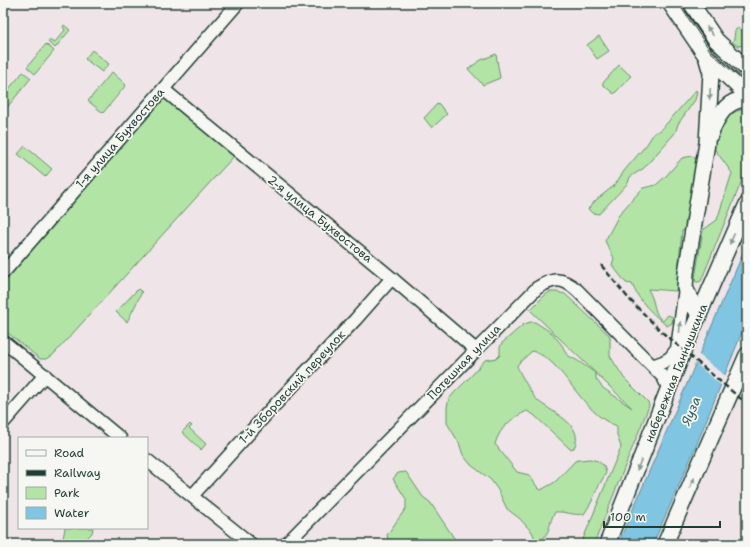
<svg xmlns="http://www.w3.org/2000/svg" width="750" height="547" font-family="'Shantell Sans',sans-serif">
	<style>
		.green { fill: #b1e4a5; stroke: #68906c }
		.water { fill: #80c5e1; stroke: #598f9c }
		.pier { fill: #efe5e8 }
		.lines { fill: none; stroke-linecap: round; stroke-linejoin: round }
		.minor-casing { stroke: #1f3d34; stroke-width: 15 }
		.major-casing { stroke: #1f3d34; stroke-width: 18 }
		.minor { stroke: #f6f6f2; stroke-width: 12 }
		.major { stroke: #f6f6f2; stroke-width: 15 }
		.tram { stroke: #1f3d34; stroke-width: 1 }
		.rail { stroke: #1f3d34; stroke-width: 2.5; stroke-dasharray: 6 3; stroke-linecap: butt }
		.oneway { fill: #8a9a93 }
		.labels { text-anchor: middle; dominant-baseline: central; stroke-width: 3.5; stroke-linejoin: round; paint-order: stroke }
		.street-label { font-size: 12px; fill: #1f3d34; stroke: #f6f6f2 }
		.water-label { font-size: 13px; font-style: italic; fill: #375f5f; stroke: #f6f6f2 }
	</style>
	<rect width="100%" height="100%" fill="#efe5e8"/>
	<filter id="ink" filterUnits="userSpaceOnUse"><feTurbulence type="fractalNoise" baseFrequency=".025" numOctaves="2"/><feDisplacementMap in="SourceGraphic" scale="8" xChannelSelector="R" yChannelSelector="G"/><feConvolveMatrix kernelMatrix="1 2 1 2 8 2 1 2 1" color-interpolation-filters="sRGB"/></filter>
	<g filter="url(#ink)">
		<path class="green" d="M64,25L70,30L55,48L48,42L49,40L54,43L65,30L63,27Z
			M747,25V45L738,46L732,42L734,39L735,30L739,28L741,31Z
			M599,36L609,51L597,59L587,45Z
			M46,44L54,51L35,74L27,67Z
			M92,50L109,64L102,72L85,59Z
			M496,54L500,78L483,85L468,69L481,60Z
			M619,65L631,76L614,94L602,84Z
			M23,72L31,78L5,110L3,108V96Z
			M112,72L126,85L103,113L88,101Z
			M696,90L697,92L695,100L678,124L675,133L644,168L630,177L628,183L599,214L592,213L588,209L596,200L615,185L624,171L647,144L654,133L661,130Z
			M166,96L235,155L53,355L47,359H40L3,329V284Z
			M438,103L447,114L432,128L424,118Z
			M741,110L747,111V168L701,281L699,282H696L695,278L703,230L717,220L732,173L713,147L718,136L717,131C724,122 729,112 741,110Z
			M25,146L52,169L45,177L18,154Z
			M692,156L699,161L689,229L682,231L676,291L648,289C650,293 652,297 653,301C656,311 655,314 663,321L668,315L673,317L672,323L667,326C653,314 639,302 632,284L626,283L612,265L614,258L605,241L620,213L643,188L656,185L666,176L682,158Z
			M138,289L142,292L127,322L116,312Z
			M549,292H557L565,294L610,336V356L624,378L648,402L649,406L594,544H581L621,447L617,435V426C580,414 565,360 532,351L517,365C517,369 534,398 537,400C550,412 586,424 574,448L570,449L534,415L527,411C512,418 500,427 495,444L517,472L529,475L538,488L541,490L555,482L575,461L579,460L590,459L598,461L604,466L606,473L598,487L591,503L584,514C574,516 565,511 555,512C548,523 552,531 541,540L535,539L532,532L519,518L507,509L498,490L491,480L471,465L463,455L459,443L447,423V407L449,399L454,393L472,375L485,360L497,358L500,355V347L502,343L524,324L531,322H535L552,333L562,345L567,355L578,361L594,372L596,375V379L603,388L632,408L530,310L543,297Z
			M190,424L192,426L189,428L206,444L201,450L182,432Z
			M406,472L423,497L430,502L458,544H389L387,535L406,508V499L393,479L398,473Z
			M65,528H93L92,533L81,544H62Z"/>
		<path class="water" d="M747,244V320L694,451L653,544H618Z"/>
		<path class="pier" d="M698,354L726,377L722,386L694,362Z"/>
		<g class="lines">
			<g class="minor-casing">
				<path id="minor" d="M163,89L388,275L476,350
					M3,273L238,3
					M3,341L120,438
					M652,366L663,362L670,358L677,349L685,288
					M3,423L45,375
					M147,460L251,544
					M192,496L272,408L355,320L392,278
					M286,544L537,288C554,278 562,277 577,290L663,377L669,389"/>
			</g>
			<g class="major-casing">
				<path id="major" d="M670,3L706,56L747,95
					M691,3L716,40L747,69
					M710,135C716,119 727,97 747,100
					M699,316L685,288L686,273L707,143L711,73L706,56
					M607,544L685,347L747,204
					M665,544L747,355"/>
			</g>
			<use href="#minor" class="minor"/>
			<use href="#major" class="major"/>
			<path class="tram" d="M678,3L711,52L747,85"/>
			<path class="rail" d="M601,265L629,299L663,333L747,404"/>
		</g>
		<defs><path id="oneway-solid" d="M-6-.8H1V-3.2L6.5 0L1 3.2V.8H-6Z"/></defs>
		<g class="oneway">
			<use href="#oneway-solid" transform="translate(710 31) rotate(-125)"/>
			<use href="#oneway-solid" transform="translate(710 94) rotate(93)"/>
			<use href="#oneway-solid" transform="translate(732 239) rotate(114)"/>
			<use href="#oneway-solid" transform="translate(680 327) rotate(-83)"/>
			<use href="#oneway-solid" transform="translate(639 465) rotate(112)"/>
			<use href="#oneway-solid" transform="translate(692 483) rotate(-66)"/>
		</g>
	</g>
	<g class="labels">
		<g class="street-label">
			<text transform="translate(120 138) rotate(-49)">1-я улица Бухвостова</text>
			<text transform="translate(320 219) rotate(39)">2-я улица Бухвостова</text>
			<text transform="translate(464 362) rotate(-46)">Потешная улица</text>
			<text transform="translate(676 373) rotate(-68)">набережная Ганнушкина</text>
			<text transform="translate(292 387) rotate(-47)">1-й Зборовский переулок</text>
		</g>
		<g class="water-label">
			<text transform="translate(691 411) rotate(-67)">Яуза</text>
		</g>
	</g>
	<rect width="750" height="547" fill="none" stroke="#f6f6f2" stroke-width="16"/>
	<rect x="8" y="8" width="734" height="531" fill="none" stroke="#1f3d34" stroke-width="1.5" filter="url(#ink)"/>
	<rect x="18" y="437" width="130" height="92" fill="#f6f6f2" stroke="#a0aca6"/>
	<rect x="26" y="450" width="20" height="6" fill="#f6f6f2" stroke="#a0aca6"/>
	<text x="54" y="457" font-size="12" fill="#1f3d34">Road</text>
	<rect x="26" y="470" width="20" height="6" fill="#1f3d34" stroke="#a0aca6"/>
	<text x="54" y="477" font-size="12" fill="#1f3d34">Railway</text>
	<rect x="26" y="487" width="20" height="12" fill="#b1e4a5" stroke="#a0aca6"/>
	<text x="54" y="497" font-size="12" fill="#1f3d34">Park</text>
	<rect x="26" y="507" width="20" height="12" fill="#80c5e1" stroke="#a0aca6"/>
	<text x="54" y="517" font-size="12" fill="#1f3d34">Water</text>
	<path d="M604 521v6h116v-6" fill="none" stroke="#1f3d34" stroke-width="2"/>
	<text x="610" y="521" font-size="12" fill="#1f3d34" stroke="#f6f6f2" stroke-width="3" paint-order="stroke">100 m</text>
</svg>
